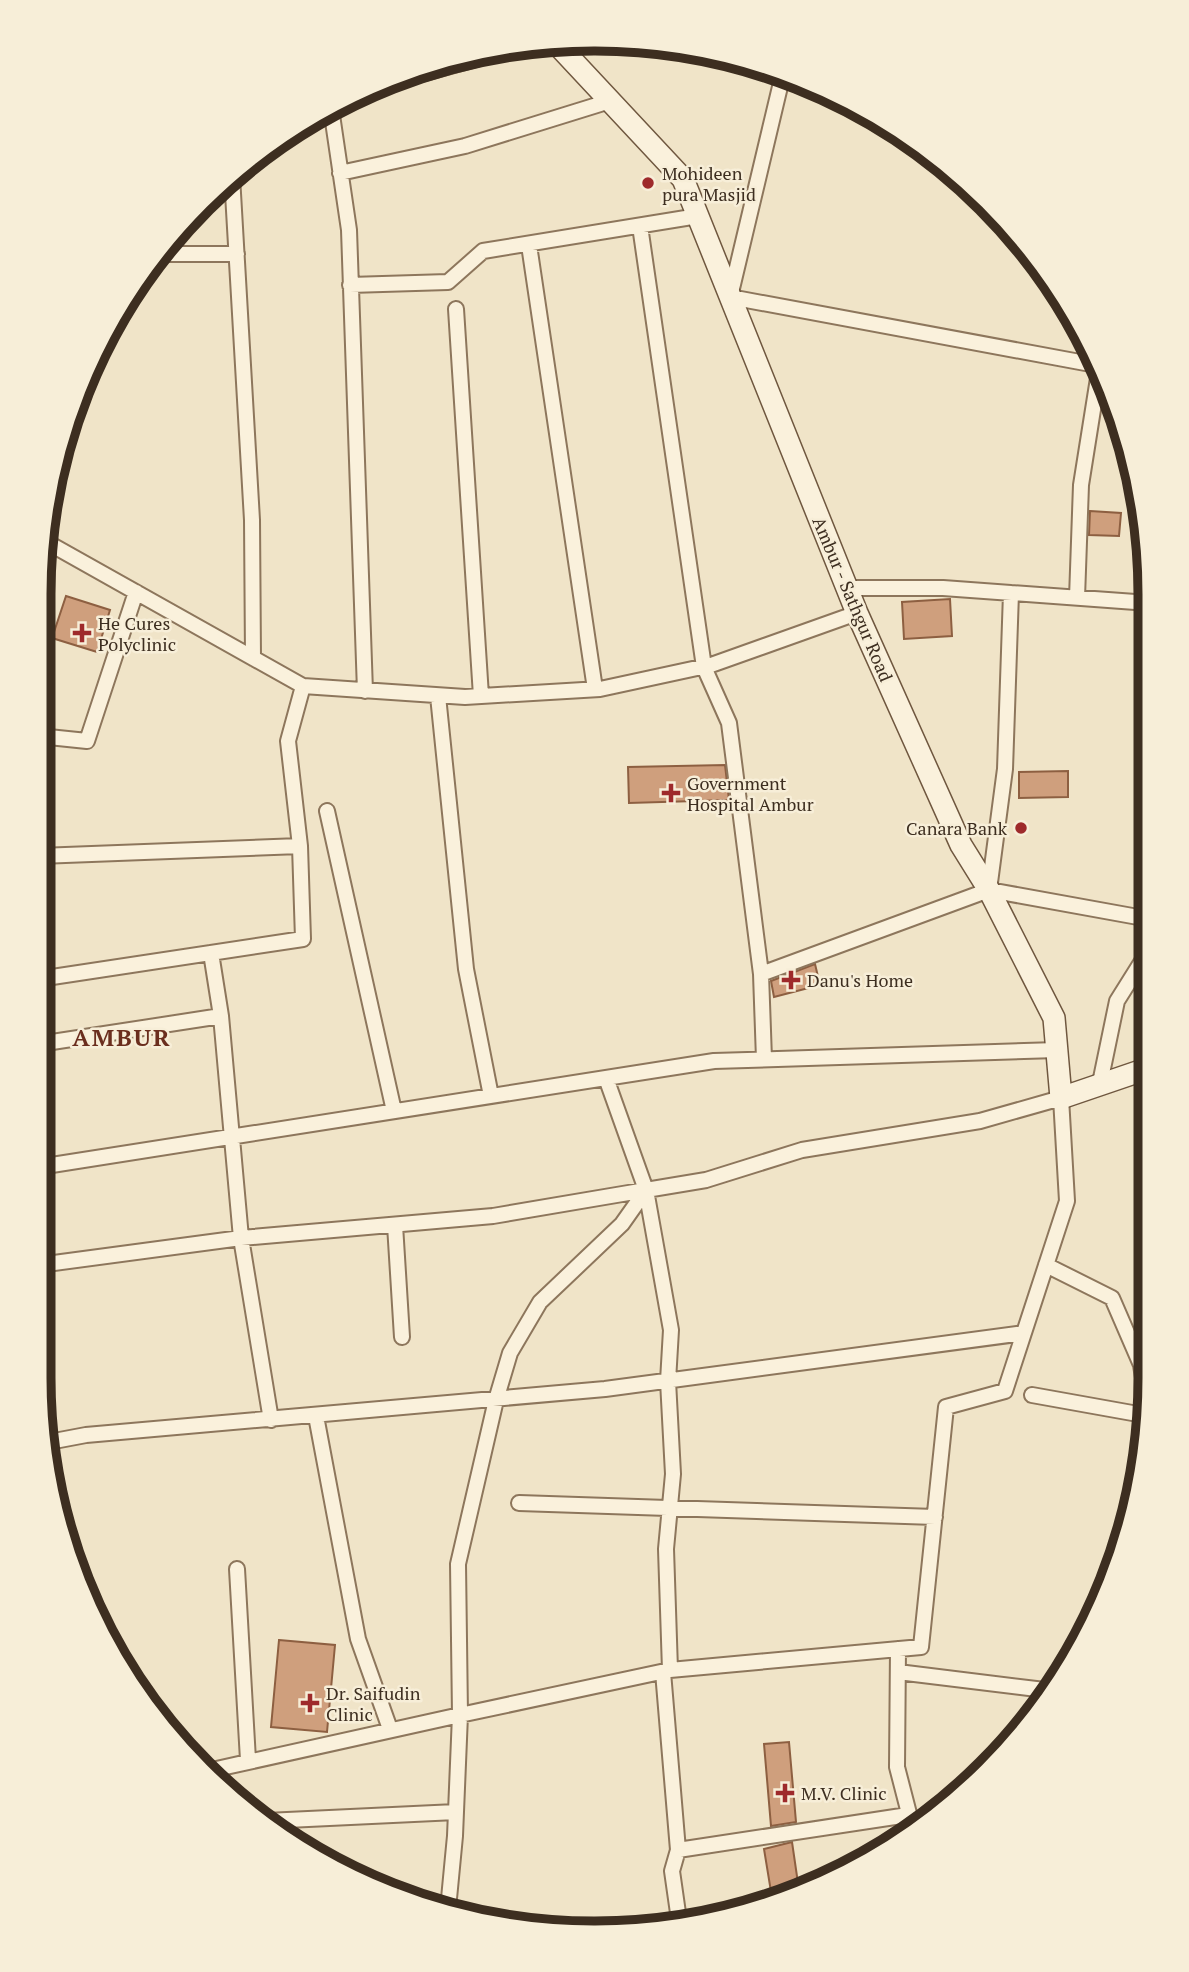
<svg xmlns="http://www.w3.org/2000/svg" width="1189" height="1972" font-family="'PT Serif',serif">
	<style>
		.building { fill: #cf9f7d; stroke: #8d5f41; stroke-width: 2 }
		.lines { fill: none; stroke-linecap: round; stroke-linejoin: round }
		.minor-casing { stroke: #8d765c; stroke-width: 18 }
		.secondary-casing { stroke: #6f573f; stroke-width: 24 }
		.minor { stroke: #faf1dc; stroke-width: 14 }
		.secondary { stroke: #faf1dc; stroke-width: 21 }
		.poi-dot { fill: #9e2a2b; stroke: #f7eed8; stroke-width: 2.5 }
		.labels { text-anchor: middle; dominant-baseline: central; stroke-width: 5; stroke-linejoin: round; paint-order: stroke }
		.poi-label { font-size: 18px; fill: #3d2e20; stroke: #f7eed8; text-anchor: start }
		.street-label { font-size: 18px; fill: #3d2e20; stroke: #f7eed8 }
		.district-label { font-size: 24px; font-weight: bold; letter-spacing: 2px; fill: #6b2e1e; stroke: #f7eed8 }
		.rim { fill: none; stroke: #3d2e20; stroke-width: 9 }
	</style>
	<rect width="100%" height="100%" fill="#f0e4c8"/>
	<path class="building" d="M1090,511L1121,513L1119,536L1089,535Z
		M66,596L110,610L97,652L52,638Z
		M950,599L952,636L904,639L902,602Z
		M725,765L729,800L629,803L628,767Z
		M1068,771V797L1019,798V772Z
		M815,964L820,985L774,997L771,981Z
		M279,1640L335,1645L327,1732L271,1727Z
		M789,1742L796,1822L771,1826L764,1744Z
		M792,1842L799,1890L773,1904L764,1849Z"/>
	<g class="lines">
		<g class="minor-casing">
			<path id="minor" d="M783,74L730,297L1096,365
				M366,89L527,45
				M331,108L349,230L365,691
				M340,173L465,146L610,101
				M232,176L252,520L253,658
				M640,226L704,667L729,723L761,974L764,1059
				M529,245L595,689
				M158,254H237
				M350,285L448,282L483,251L698,216
				M456,309L481,696
				M43,540L303,686L465,697L600,689L711,665L857,613
				M847,588H943L1149,603
				M1077,598L1081,485L1099,372
				M438,696L466,969L491,1096
				M39,736L87,741L136,592
				M327,811L394,1111
				M39,856L300,846
				M989,890L1005,769L1011,593
				M211,953L221,1016L241,1238L271,1420
				M761,974L989,890L1149,919
				M39,979L303,939L300,846L288,741L303,686
				M39,1044L221,1016
				M606,1078L646,1190L671,1330L668,1381L673,1474L666,1549L670,1670
				M1100,1083L1117,1001L1149,950
				M39,1167L714,1061L1057,1050
				M395,1225L402,1337
				M39,1265L241,1238L493,1216L646,1190
				M1046,1265L1112,1298L1141,1365L1149,1415
				M1032,1395L1149,1416
				M316,1416L358,1639L390,1729
				M49,1442L86,1435L605,1389L1024,1333
				M519,1503L935,1517
				M237,1569L248,1760
				M898,1649L897,1767L913,1829
				M663,1672L678,1850L672,1871L679,1920
				M898,1672L1053,1691
				M212,1770L460,1715L458,1564L496,1400L510,1353L540,1302L622,1224L646,1190L706,1180L802,1150L980,1121L1061,1098L1067,1201L1005,1391L946,1407L921,1647L670,1670L460,1715L455,1836L448,1909
				M266,1821L456,1812
				M678,1850L908,1815"/>
		</g>
		<g class="secondary-casing">
			<path id="secondary" d="M555,42L683,179L857,613L961,845L989,890L1054,1018L1061,1098L1149,1068"/>
		</g>
		<use href="#minor" class="minor"/>
		<use href="#secondary" class="secondary"/>
	</g>
	<g class="poi-dot">
		<circle cx="648" cy="183" r="7"/>
		<path d="M78.5 622.5h7v7h7v7h-7v7h-7v-7h-7v-7h7z"/>
		<path d="M667.5 782.5h7v7h7v7h-7v7h-7v-7h-7v-7h7z"/>
		<circle cx="1021" cy="828" r="7"/>
		<path d="M787.5 969.5h7v7h7v7h-7v7h-7v-7h-7v-7h7z"/>
		<path d="M306.5 1692.5h7v7h7v7h-7v7h-7v-7h-7v-7h7z"/>
		<path d="M781.5 1782.5h7v7h7v7h-7v7h-7v-7h-7v-7h7z"/>
	</g>
	<g class="labels">
		<g class="poi-label">
			<text x="662" y="173">Mohideen<tspan x="662" dy="21">pura Masjid</tspan></text>
			<text x="98" y="623">He Cures<tspan x="98" dy="21">Polyclinic</tspan></text>
			<text x="687" y="783">Government<tspan x="687" dy="21">Hospital Ambur</tspan></text>
			<text x="1007" y="828" text-anchor="end">Canara Bank</text>
			<text x="807" y="980">Danu's Home</text>
			<text x="326" y="1693">Dr. Saifudin<tspan x="326" dy="21">Clinic</tspan></text>
			<text x="801" y="1793">M.V. Clinic</text>
		</g>
		<g class="street-label">
			<text transform="translate(853 599) rotate(67)">Ambur - Sathgur Road</text>
		</g>
		<g class="district-label">
			<text x="122" y="1037">AMBUR</text>
		</g>
	</g>
	<path d="M0 0H1189V1972H0ZM594 51H595A543 543 0 0 1 1138 594V1378A543 543 0 0 1 595 1921H594A543 543 0 0 1 51 1378V594A543 543 0 0 1 594 51Z" fill="#f7eed8" fill-rule="evenodd"/>
	<path class="rim" d="M594 51H595A543 543 0 0 1 1138 594V1378A543 543 0 0 1 595 1921H594A543 543 0 0 1 51 1378V594A543 543 0 0 1 594 51Z"/>
</svg>
